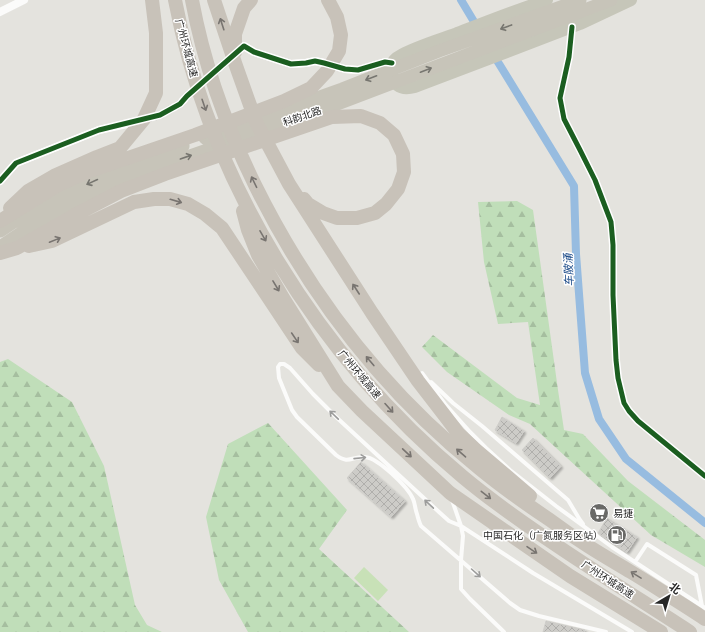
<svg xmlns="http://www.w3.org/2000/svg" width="705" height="632" font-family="'Open Sans','Noto Sans SC',sans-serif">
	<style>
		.forest { fill: url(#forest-firs) }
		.pitch { fill: #c8e1b7 }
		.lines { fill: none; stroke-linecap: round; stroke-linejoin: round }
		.canal { stroke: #97bce0; stroke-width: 8 }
		.building { fill: url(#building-cross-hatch); stroke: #cfceca; filter: url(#shadow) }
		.minor-tunnel { stroke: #bebdb9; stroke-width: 8; stroke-dasharray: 8 4; stroke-linecap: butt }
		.service { stroke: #fbfbfa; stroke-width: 4 }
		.minor { stroke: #fbfbfa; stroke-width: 8 }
		.primary { stroke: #c6c6b9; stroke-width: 12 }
		.trunk { stroke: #c7c4b9; stroke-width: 13 }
		.motorway { stroke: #c8c2b9; stroke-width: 14 }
		.cycleway-casing { stroke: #fff; stroke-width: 8 }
		.cycleway { stroke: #1b5e20; stroke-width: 5 }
		.oneway { stroke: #787470 }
		.oneway2 { stroke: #777670 }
		.oneway3 { stroke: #9c9c9b }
		.labels { text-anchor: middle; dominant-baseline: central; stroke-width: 3; stroke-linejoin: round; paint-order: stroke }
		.street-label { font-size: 10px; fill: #272727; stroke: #fff }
		.poi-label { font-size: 10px; fill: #272727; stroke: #fff; text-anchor: start }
		.water-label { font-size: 11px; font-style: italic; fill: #1a4987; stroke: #fff }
	</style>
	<defs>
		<pattern id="forest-firs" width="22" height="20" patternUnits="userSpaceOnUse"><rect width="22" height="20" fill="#c0deb9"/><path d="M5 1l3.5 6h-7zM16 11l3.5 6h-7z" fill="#a5be9f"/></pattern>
		<pattern id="building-cross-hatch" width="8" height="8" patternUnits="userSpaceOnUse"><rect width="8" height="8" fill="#cdccc8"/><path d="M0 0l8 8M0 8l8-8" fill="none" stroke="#b0afac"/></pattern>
		<filter id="shadow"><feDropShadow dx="2" dy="2" stdDeviation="1" flood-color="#0004"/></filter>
	</defs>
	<rect width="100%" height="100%" fill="#e4e3de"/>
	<path class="forest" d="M517,201L533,210L558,390L564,430L583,434L628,481L705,540V567L651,535L530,424L509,415L447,372L422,347L433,335L517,398L540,405L528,322L498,324L484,262L478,202Z
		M8,359L72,402L104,466L135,605L147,625L162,632H0V362Z
		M268,423L347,510L319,549L409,632H248L219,580L206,517L228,444Z"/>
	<path class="pitch" d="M364,567L388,590L378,601L354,578Z"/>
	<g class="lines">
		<path class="canal" d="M461,0L479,30
			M493,54L574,186L576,254L585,373L599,419L626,459L705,523"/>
	</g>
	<path class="building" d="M502,417L524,431L516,443L495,430Z
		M533,438L561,466L550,478L522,450Z
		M361,462L405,501L391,517L347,478Z
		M607,518L637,537L627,552L598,533Z
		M546,621L585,630L584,632H543Z"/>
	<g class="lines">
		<path class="minor-tunnel" d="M143,120L160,115L180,104L187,96L234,55"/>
		<path class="service" d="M422,373L445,404L470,432L486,448L510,470L556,506L612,547L705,608
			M431,382L453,403L482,426L568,500L580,520L583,524
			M452,500L461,526L463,536L461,560V589L470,599L504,632
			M635,562L647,544L696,575L702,606
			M606,632L539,616L520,610L510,603L421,526C419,522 418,518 417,514C415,509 415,503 413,499C408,487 378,458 365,457C352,456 349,465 336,455L297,417L292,410L279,378L278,367L280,364H284L290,368L313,394L335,416L439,512L449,521L461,526L533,573L632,632"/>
		<path class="minor" d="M0,12L24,0
			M244,46L254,52L291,64L306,63L315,61L324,63L345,69L358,70L385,62L392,63
			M0,181L16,163L99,130L132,123"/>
		<path class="primary" d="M547,0C516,10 486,22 455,34C438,40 418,46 401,55C397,57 392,61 391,66C390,68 391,72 392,75C395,87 403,90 415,87L580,24L631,0"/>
		<path class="trunk" d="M205,138L342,89L439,51L580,0
			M0,231L12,223L65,195L133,164L183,146
			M0,247L39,221L98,191L136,175L327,108L611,0"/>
		<path class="motorway" d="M175,0C210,183 320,358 463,477C493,502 526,525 559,547C602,576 647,604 690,632
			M192,0C204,65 226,126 255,185C310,296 383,391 479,468C502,487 526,504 550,520C562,529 575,538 588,546C602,555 616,563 631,572C656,587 680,603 705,619
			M214,0L235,63L256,122L289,184L372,313L418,381L445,416L458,433L476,450L530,496
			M235,52V34L244,8L251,0
			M10,208L28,191L54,176L97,157L120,148L144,119L156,93V33L152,0
			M243,211L248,230L258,255L283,298L338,386L362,411L450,493L570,576L661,632
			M0,221L58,185L87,172L195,135L284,101L311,88L327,71L339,51L341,35L337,17L328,0
			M29,246L52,241L134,202L154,199H170L188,204L205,214L222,228L302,348L319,365
			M0,253L17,248L75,215L121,191L165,174L332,117L361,116L380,123L394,135L403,154L404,172L398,189L386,204L375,213L357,218H337L323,213L308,204L304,199"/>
		<g class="cycleway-casing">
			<path id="cycleway" d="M572,27L569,57L560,98L564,119L580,150L595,180L611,222L613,245V295L616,360L618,378L624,403L629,411L638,421L705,476
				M0,181L16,163L99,130L160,115L180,104L187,96L244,46L254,52L291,64L306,63L315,61L324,63L345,69L358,70L385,62L392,63"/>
		</g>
		<use href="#cycleway" class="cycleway"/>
	</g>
	<defs><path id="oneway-shaft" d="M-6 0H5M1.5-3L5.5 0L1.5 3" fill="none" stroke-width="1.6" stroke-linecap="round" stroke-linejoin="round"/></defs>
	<g class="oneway">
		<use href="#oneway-shaft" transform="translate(222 24) rotate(-108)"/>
		<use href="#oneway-shaft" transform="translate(204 105) rotate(71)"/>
		<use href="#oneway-shaft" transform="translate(254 182) rotate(-116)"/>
		<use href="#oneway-shaft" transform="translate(176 201) rotate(16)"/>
		<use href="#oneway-shaft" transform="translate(263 236) rotate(60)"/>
		<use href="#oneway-shaft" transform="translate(55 240) rotate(-22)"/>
		<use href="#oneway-shaft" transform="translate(276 286) rotate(59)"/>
		<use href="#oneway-shaft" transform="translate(356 289) rotate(-123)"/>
		<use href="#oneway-shaft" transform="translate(295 338) rotate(56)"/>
		<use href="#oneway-shaft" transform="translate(370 361) rotate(-130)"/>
		<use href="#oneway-shaft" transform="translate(389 408) rotate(48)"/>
		<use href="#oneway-shaft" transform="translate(407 453) rotate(43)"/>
		<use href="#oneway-shaft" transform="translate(461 453) rotate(-139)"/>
		<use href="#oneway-shaft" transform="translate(486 495) rotate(38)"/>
		<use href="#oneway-shaft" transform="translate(532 550) rotate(34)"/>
		<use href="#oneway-shaft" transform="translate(636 575) rotate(-148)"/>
	</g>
	<g class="oneway2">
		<use href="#oneway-shaft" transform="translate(506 27) rotate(160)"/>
		<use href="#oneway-shaft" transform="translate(426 70) rotate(-21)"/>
		<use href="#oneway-shaft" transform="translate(371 78) rotate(159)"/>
		<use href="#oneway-shaft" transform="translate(186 157) rotate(-19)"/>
		<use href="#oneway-shaft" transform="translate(92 182) rotate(155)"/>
	</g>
	<g class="oneway3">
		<use href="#oneway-shaft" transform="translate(334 415) rotate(-136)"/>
		<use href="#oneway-shaft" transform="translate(360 458) rotate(-6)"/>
		<use href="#oneway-shaft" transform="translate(429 504) rotate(-137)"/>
		<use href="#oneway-shaft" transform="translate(476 573) rotate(42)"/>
	</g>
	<defs>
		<g id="supermarket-disc" transform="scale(1)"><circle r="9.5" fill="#696967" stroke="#fff"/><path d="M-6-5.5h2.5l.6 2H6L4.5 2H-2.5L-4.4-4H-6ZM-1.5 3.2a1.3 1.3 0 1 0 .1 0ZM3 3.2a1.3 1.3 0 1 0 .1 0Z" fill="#fff"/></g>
		<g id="fuel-disc" transform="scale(1)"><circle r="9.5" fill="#696967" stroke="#fff"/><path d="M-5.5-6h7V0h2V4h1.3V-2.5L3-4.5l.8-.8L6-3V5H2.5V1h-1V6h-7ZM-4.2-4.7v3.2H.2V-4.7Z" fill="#fff"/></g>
	</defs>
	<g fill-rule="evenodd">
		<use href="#supermarket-disc" x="599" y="513"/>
		<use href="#fuel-disc" x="617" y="535"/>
	</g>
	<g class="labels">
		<g class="street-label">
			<text transform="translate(187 48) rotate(75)">广州环城高速</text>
			<text transform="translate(302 116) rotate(-19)">科韵北路</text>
			<text transform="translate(360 374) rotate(50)">广州环城高速</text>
			<text transform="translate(608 579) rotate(33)">广州环城高速</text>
		</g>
		<g class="poi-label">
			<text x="613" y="513">易捷</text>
			<text x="603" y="535" text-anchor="end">中国石化（广氮服务区站）</text>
		</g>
		<g class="water-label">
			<text transform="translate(568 270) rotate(-93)">车陂涌</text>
		</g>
	</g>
	<g transform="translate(669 596) rotate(38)" stroke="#ffffff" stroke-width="3" paint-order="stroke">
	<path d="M0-3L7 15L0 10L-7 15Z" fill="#272727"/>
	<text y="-6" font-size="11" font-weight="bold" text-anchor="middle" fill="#272727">北</text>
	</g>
</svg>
